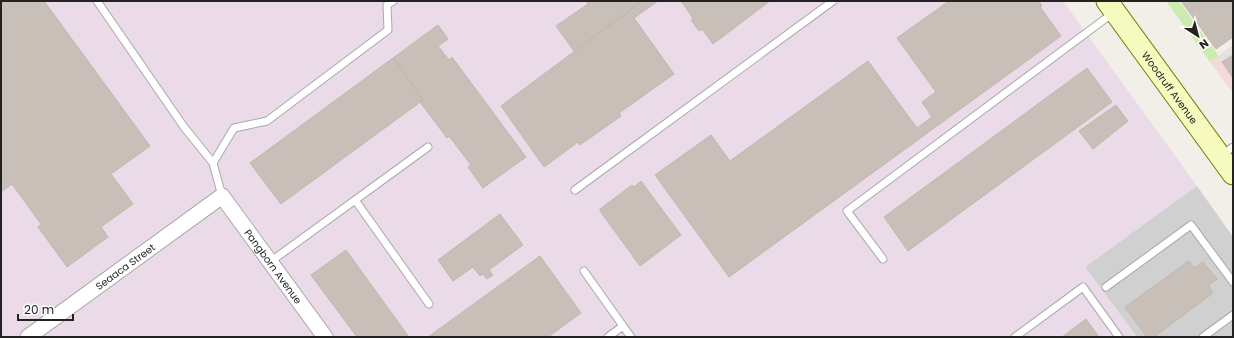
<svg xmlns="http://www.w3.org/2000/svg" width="1234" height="338" font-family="Poppins,sans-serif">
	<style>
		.commercial { fill: #f2dad9 }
		.industrial { fill: #ebdbe8 }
		.religious { fill: #d0d0d0 }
		.grass { fill: #cdebb0 }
		.parking { fill: #e2e2e2 }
		.building { fill: #c7bfb8; stroke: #c4b6ab }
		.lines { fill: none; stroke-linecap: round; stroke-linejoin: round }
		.service-casing { stroke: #a9a9a9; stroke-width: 9 }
		.minor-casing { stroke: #a9a9a9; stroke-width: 17 }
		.secondary-casing { stroke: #707d05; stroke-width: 23 }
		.service { stroke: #fff; stroke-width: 7 }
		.minor { stroke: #fff; stroke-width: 15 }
		.secondary { stroke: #f7fabf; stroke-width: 21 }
		.labels { text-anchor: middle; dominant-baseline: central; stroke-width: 4; stroke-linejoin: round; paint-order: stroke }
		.street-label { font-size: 10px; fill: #222; stroke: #fff }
	</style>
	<rect width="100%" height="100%" fill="#f2efe9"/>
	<path class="commercial" d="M1233,45V93L1210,62Z"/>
	<path class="industrial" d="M1,1H1063L1197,186L1085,267L1137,337H1Z"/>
	<path class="religious" d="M1197,186L1233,237V337H1137L1085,267Z"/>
	<path class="grass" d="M1166,1H1179L1219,56L1210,62Z"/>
	<path class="parking" d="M1233,45V55L1223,62L1219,56Z"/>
	<path class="building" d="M1,1H44L150,146L111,174L133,204L101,227L108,237L67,267L38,227L41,224L12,184L1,192Z
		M586,1H639L640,3L574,51L556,26L588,4Z
		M642,1H658L634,18L674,74L619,113L621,116L580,145L578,142L544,167L501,106Z
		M681,1H770L713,44L702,29L699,31L691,20L693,18Z
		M949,1H1039L1042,6L1040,7L1061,36L729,277L655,175L711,135L730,161L868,61L917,128L932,117L922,102L936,92L897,38Z
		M1181,1H1233V37L1216,49Z
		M438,25L448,39L438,46L449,60L452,57L526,157L483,188L468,167L471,165L449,136L447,138L420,102L423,100L393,58Z
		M1233,55V78L1222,62Z
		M393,58L423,100L281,204L250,163Z
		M1087,68L1112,102L908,251L884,217Z
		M1116,105L1128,121L1093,149L1079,131Z
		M641,181L681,235L640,266L600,211V209L632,185L634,187Z
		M500,214L523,245L489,270L493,275L487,279L483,274L480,276L473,267L453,281L438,260Z
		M346,250L409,337H357L311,275Z
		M540,256L581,313L548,337H428Z
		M1189,261L1194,268L1203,262L1217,279L1208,286L1213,293L1154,337H1147L1125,307Z
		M1086,319L1099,337H1062Z"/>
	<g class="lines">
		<g class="service-casing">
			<path id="service" d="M97,1L184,127L213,163
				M1222,155L1233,147
				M575,190L833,1
				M222,196L213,163L234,128L267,121L388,30L387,5L393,1
				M355,200L429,304
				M883,259L847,211L1113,13
				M270,262L428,147
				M584,271L623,326
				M1106,287L1191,225L1233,282
				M608,337L623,326L631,337
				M1015,337L1083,287L1119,337
				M1203,337L1233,315"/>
		</g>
		<g class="minor-casing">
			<g id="minor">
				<path id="s1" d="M28,337L222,196L325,337"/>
			</g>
		</g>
		<g class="secondary-casing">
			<g id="secondary">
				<path id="s2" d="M1107,1L1233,174"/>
			</g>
		</g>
		<use href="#service" class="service"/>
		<use href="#minor" class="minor"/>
		<use href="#secondary" class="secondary"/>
	</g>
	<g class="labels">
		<g class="street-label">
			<text stroke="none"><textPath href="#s2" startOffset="107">Woodruff Avenue</textPath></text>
			<text stroke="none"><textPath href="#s1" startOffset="120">Seaaca Street</textPath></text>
			<text stroke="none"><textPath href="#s1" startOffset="327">Pangborn Avenue</textPath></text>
		</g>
	</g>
	<rect width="1234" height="338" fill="none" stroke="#222222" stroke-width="4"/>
	<g transform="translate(1198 36) rotate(144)" stroke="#ffffff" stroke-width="3" paint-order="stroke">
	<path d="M0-3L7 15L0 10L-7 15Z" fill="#222222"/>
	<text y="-6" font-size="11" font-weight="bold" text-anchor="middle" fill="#222222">N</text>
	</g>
	<path d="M18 314v6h55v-6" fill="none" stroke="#222222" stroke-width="2"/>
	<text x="24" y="314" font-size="12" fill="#222222" stroke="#ffffff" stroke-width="3" paint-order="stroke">20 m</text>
</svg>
